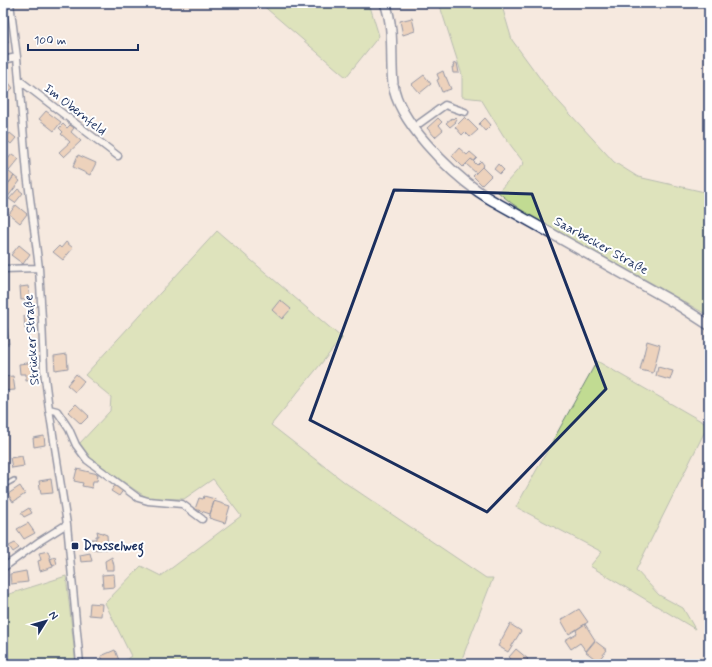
<svg xmlns="http://www.w3.org/2000/svg" width="712" height="667" font-family="Mynerve,sans-serif">
	<style>
		.green { fill: #c1db92; stroke: #6e8578 }
		.building { fill: #e2b693; stroke: #1b2f5e }
		.lines { fill: none; stroke-linecap: round; stroke-linejoin: round }
		.lane-casing { stroke: #1b2f5e; stroke-width: 6 }
		.street-casing { stroke: #1b2f5e; stroke-width: 9 }
		.secondary-casing { stroke: #1b2f5e; stroke-width: 12 }
		.lane { stroke: #fff; stroke-width: 3 }
		.street { stroke: #fff; stroke-width: 6 }
		.secondary { stroke: #fff; stroke-width: 9 }
		.marked { fill: none; stroke: #1b2f5e; stroke-width: 3; stroke-linejoin: round }
		.poi-dot { fill: #1b2f5e; stroke: #fff; stroke-width: 1.5 }
		.labels { text-anchor: middle; dominant-baseline: central; stroke-width: 4; stroke-linejoin: round; paint-order: stroke }
		.street-label { font-size: 13px; fill: #1b2f5e; stroke: #fff }
		.poi-label { font-size: 13px; font-weight: bold; fill: #1b2f5e; stroke: #fff; text-anchor: start }
	</style>
	<rect width="100%" height="100%" fill="#f6e9df"/>
	<filter id="ink" filterUnits="userSpaceOnUse"><feTurbulence type="fractalNoise" baseFrequency=".025" numOctaves="2"/><feDisplacementMap in="SourceGraphic" scale="8" xChannelSelector="R" yChannelSelector="G"/><feConvolveMatrix kernelMatrix="1 2 1 2 8 2 1 2 1" color-interpolation-filters="sRGB"/></filter>
	<g filter="url(#ink)">
		<path class="green" d="M260,3H369L379,36L346,77Z
			M439,3H501L512,40L550,92L614,162L638,177L709,193V316C677,298 646,279 613,262C574,241 532,222 498,192L524,163L503,135L481,99L462,97V75Z
			M217,231L342,338L271,425L347,484L486,578H493L460,664H120L131,656L105,603L141,566L161,576L241,516L213,479L184,499L148,498L135,490L89,457L79,444L110,411L111,397L85,375Z
			M597,361L708,425L636,570L659,595L683,608L695,629L590,566L602,552L516,507Z
			M66,576L76,664H3V596Z"/>
		<path class="building" d="M412,18L415,31L403,35L400,21Z
			M3,26H6L8,43L3,44Z
			M457,63L459,73H453L452,67H454L453,64Z
			M443,71L445,77H446L451,89L442,92L437,80L439,79L437,74Z
			M424,75L431,84L420,93L412,84Z
			M5,78L13,88L5,95L3,92V80Z
			M46,111L61,122L54,131L39,119Z
			M455,117L457,119L455,122H456L450,127L446,123L452,118L453,119Z
			M465,117L478,130L470,137L465,132L462,135L455,127Z
			M438,118L442,122L439,125L443,130L435,137L427,128Z
			M485,118L491,125L485,131L479,124Z
			M63,124L67,128L70,125L74,128L71,132L81,141L64,157L59,152L70,142L61,134L63,132L59,128Z
			M10,133L16,138L11,144L5,139Z
			M459,148L467,155L470,152L477,158L474,161L471,159L463,167L452,156Z
			M12,154L19,159L9,171L3,166V165Z
			M78,155L96,163L90,175L73,167Z
			M471,159L477,165L481,161L484,165L476,173L466,164Z
			M498,164L504,170L500,174L494,169Z
			M3,167L14,176L3,191Z
			M482,167L491,176L482,185L473,176Z
			M14,176L20,181L7,198L3,194V191Z
			M18,189L23,193L15,203L9,199Z
			M16,205L27,214L20,223L9,214Z
			M66,242L73,248L63,260L53,252L59,246L61,248Z
			M19,245L30,254L23,264L11,255Z
			M28,286L30,299L21,300L20,287Z
			M280,300L291,309L282,319L272,310Z
			M33,315L35,328L25,329L24,316Z
			M7,328L9,344H3V329Z
			M647,341L660,345L653,373L640,370Z
			M67,354L68,368L55,370L54,356Z
			M36,362L38,379L26,381V374H20L19,364Z
			M658,367L673,371L670,380L656,376Z
			M76,374L84,381L75,392L67,385Z
			M13,376L15,390L3,391V377Z
			M76,404L89,416L81,424L68,412Z
			M44,436L45,445L34,447L33,438Z
			M22,456L24,466L12,468L10,458Z
			M4,463L6,476L3,477V464Z
			M77,469L98,474L97,481H93L92,488L82,486L83,483L74,481Z
			M51,479L53,493L41,494L39,481Z
			M116,484L124,489L119,496L111,491Z
			M20,486L25,494L13,502L8,494Z
			M204,496L215,499L210,514L195,509L199,498L203,499Z
			M214,501L230,506L225,523L209,518Z
			M29,508L32,513L24,517L21,513Z
			M28,523L35,533L24,539L17,529Z
			M97,531L107,535L108,549L92,550L91,539H96V536H98Z
			M15,543L19,548L13,552L9,546Z
			M48,551L53,567L40,571L38,561L41,560L39,553Z
			M90,553L92,561L81,562L80,555Z
			M55,557L57,564L53,566L50,559Z
			M112,557L114,566V570H106L105,561Z
			M26,571L28,582L11,584L10,574Z
			M114,574L115,587L103,588L102,575Z
			M90,603L102,604L101,616L89,615Z
			M579,609L588,622L569,634L561,620Z
			M510,624L521,631L508,652L498,646Z
			M585,624L595,640L586,651L580,643L571,649L565,640L577,633L576,630Z
			M595,641L607,650L598,661L586,652Z
			M516,649L528,659L523,664H516L509,657Z
			M115,650L120,663L105,664L101,656Z"/>
		<g class="lines">
			<g class="lane-casing">
				<path id="lane" d="M3,486L14,480"/>
			</g>
			<g class="street-casing">
				<path id="street" d="M10,3L17,57L27,174L39,268L42,319L44,370L49,409L67,524L80,664
					M3,60L17,57
					M19,80L118,156
					M413,128L445,105L465,112
					M3,269L39,268
					M49,409L57,411L69,429L76,445L87,460L138,498L148,501L182,504L202,519
					M3,568L40,541L67,524"/>
			</g>
			<g class="secondary-casing">
				<path id="secondary" d="M385,3C395,29 390,57 393,84C398,121 449,171 479,192C485,196 491,200 497,203L675,303L709,325"/>
			</g>
			<use href="#lane" class="lane"/>
			<use href="#street" class="street"/>
			<use href="#secondary" class="secondary"/>
		</g>
	</g>
	<path d="M0 0H712V667H0ZM394,190L532,194L606,389L487,512L310,420Z" fill="#f6e9df" fill-opacity=".55" fill-rule="evenodd"/>
	<path class="marked" d="M394,190L532,194L606,389L487,512L310,420Z"/>
	<rect class="poi-dot" x="71" y="542" width="8" height="8" rx="2"/>
	<g class="labels">
		<g class="street-label">
			<text transform="translate(75 110) rotate(38)">Im Obernfeld</text>
			<text transform="translate(601 246) rotate(29)">Saarbecker Straße</text>
			<text transform="translate(32 340) rotate(-94)">Strücker Straße</text>
		</g>
		<g class="poi-label">
			<text x="83" y="546">Drosselweg</text>
		</g>
	</g>
	<rect width="712" height="667" fill="none" stroke="#fff" stroke-width="16"/>
	<rect x="8" y="8" width="696" height="651" fill="none" stroke="#1b2f5e" stroke-width="1.5" filter="url(#ink)"/>
	<g transform="translate(46 621) rotate(53)" stroke="#ffffff" stroke-width="3" paint-order="stroke">
	<path d="M0-3L7 15L0 10L-7 15Z" fill="#1b2f5e"/>
	<text y="-6" font-size="11" font-weight="bold" text-anchor="middle" fill="#1b2f5e">N</text>
	</g>
	<path d="M28 44v6h110v-6" fill="none" stroke="#1b2f5e" stroke-width="2"/>
	<text x="34" y="44" font-size="12" fill="#1b2f5e" stroke="#ffffff" stroke-width="3" paint-order="stroke">100 m</text>
</svg>
